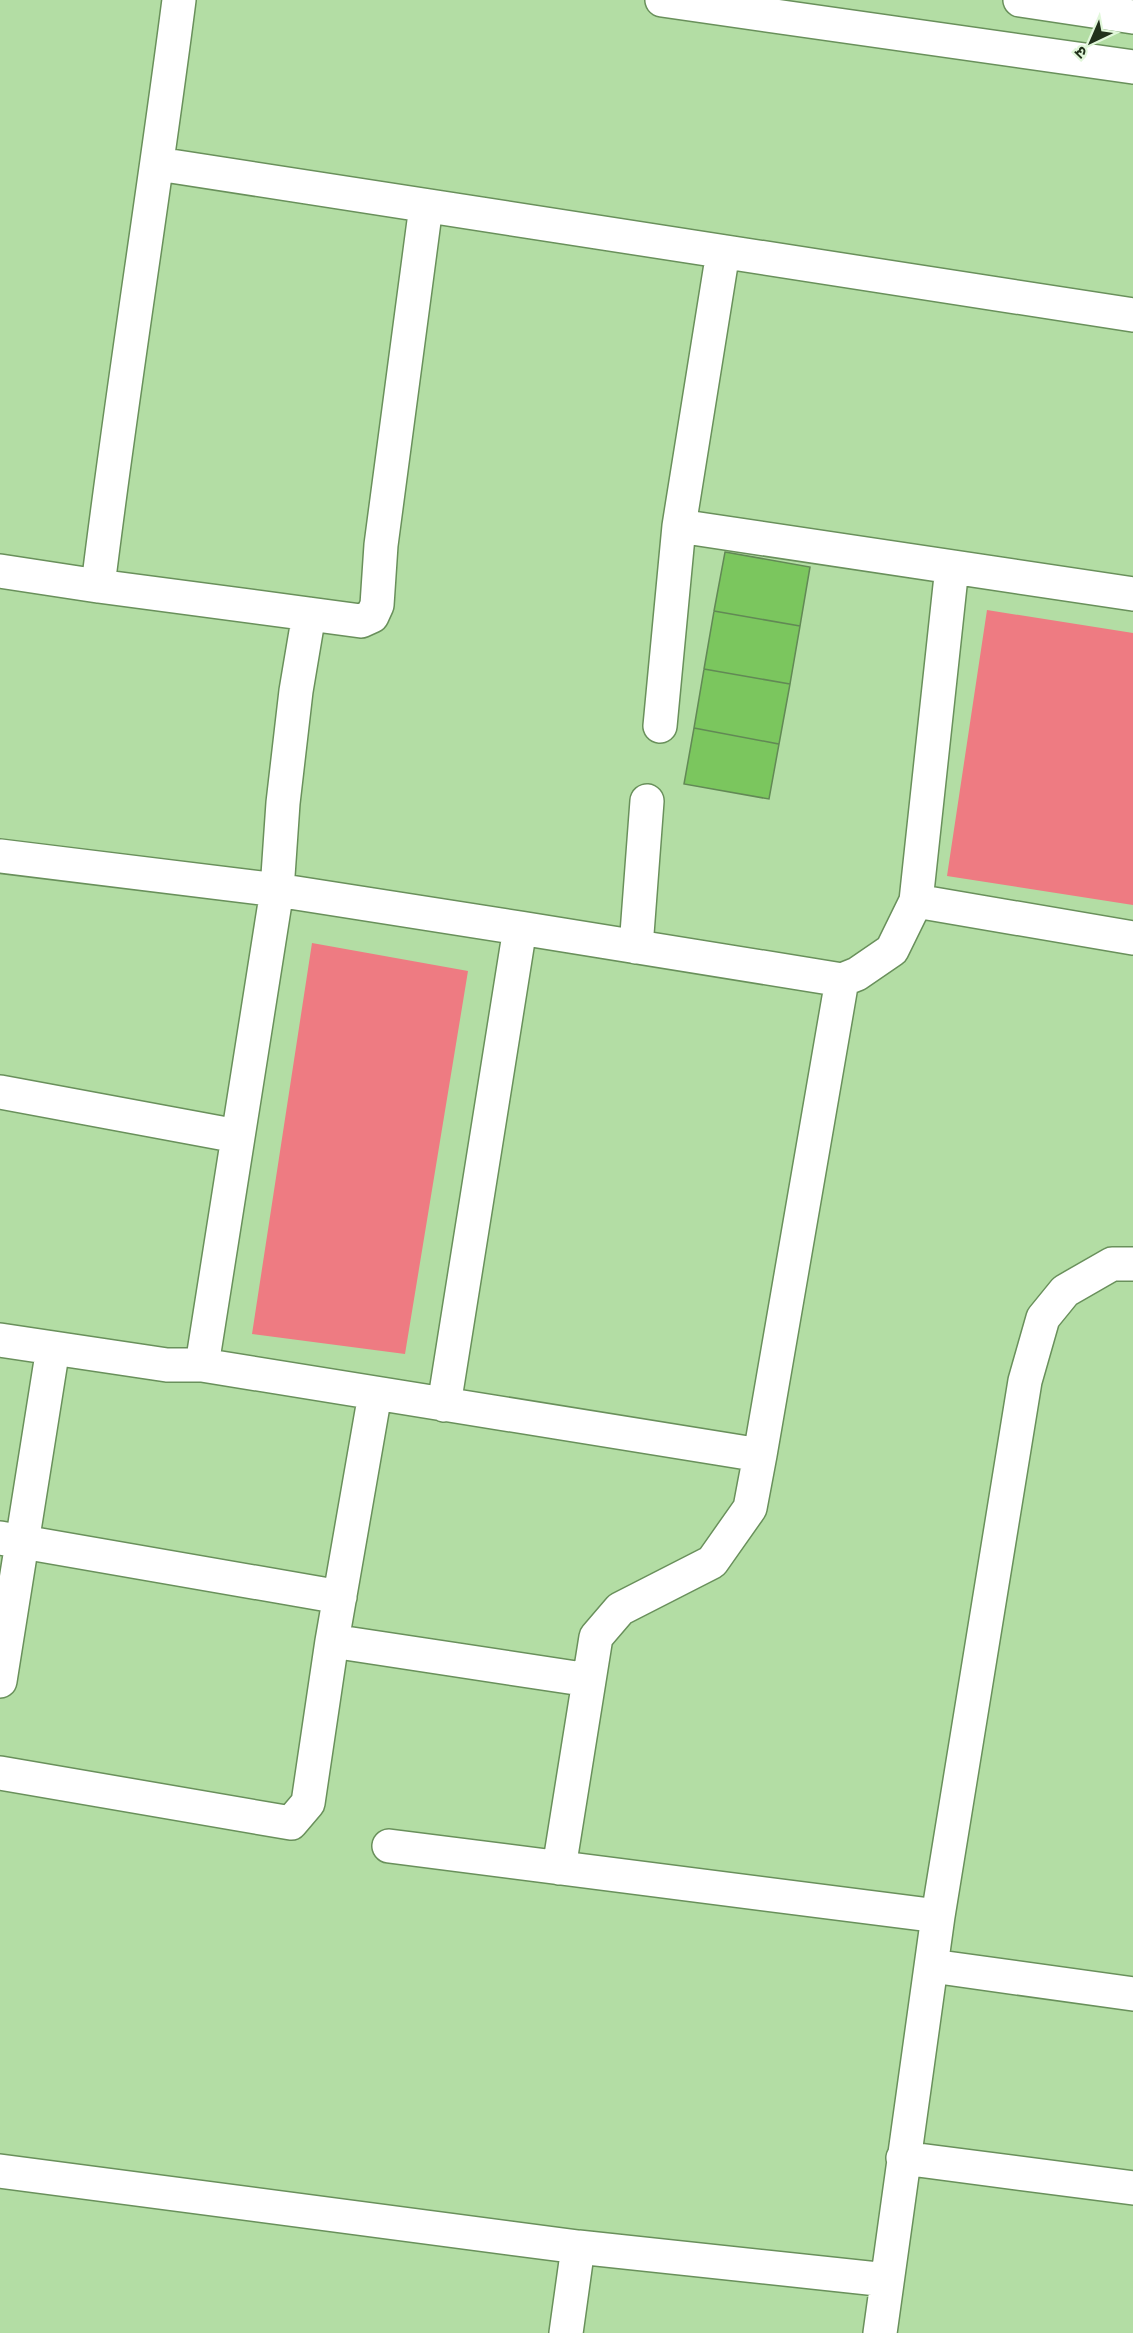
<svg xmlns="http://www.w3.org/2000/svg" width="1133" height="2333" font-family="'DejaVu Sans','Noto Sans Devanagari',sans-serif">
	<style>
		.green { fill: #ee7b82 }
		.building { fill: #7bc65e; stroke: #628955; stroke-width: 1.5 }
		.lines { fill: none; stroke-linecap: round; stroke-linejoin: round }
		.street-casing { stroke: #69905b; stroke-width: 36 }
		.secondary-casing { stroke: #69905b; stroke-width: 36 }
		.street { stroke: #fff; stroke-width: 33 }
		.secondary { stroke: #fff; stroke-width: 33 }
	</style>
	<rect width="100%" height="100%" fill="#b3dda4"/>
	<path class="green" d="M987,610L1133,633V905L947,876Z
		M312,943L468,971L405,1354L252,1334Z"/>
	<path class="building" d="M725,552L810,567L800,626L714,611Z
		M714,611L800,626L790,684L704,669Z
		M704,669L790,684L779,744L694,728Z
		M694,728L779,744L769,799L684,784Z"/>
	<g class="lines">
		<g class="street-casing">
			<path id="street" d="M158,164L1133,315
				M679,526L1133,594
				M0,571L98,586
				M309,614L361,621L372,616L377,605L381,545L426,206
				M660,726L679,526L723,252
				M0,856L277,890L520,928L444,1405
				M916,901L1133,938
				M520,928L842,980L760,1455
				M636,947L647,801
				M842,980L857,974L892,950L916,901L952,567
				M0,1092L237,1136
				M0,1340L167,1365H202L277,890L283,803L296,691L309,614L98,586C122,390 154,195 179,0
				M202,1365L760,1455L750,1508L712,1562L620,1609L596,1637L559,1868
				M0,1538L340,1597
				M332,1641L589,1680
				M0,1681L53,1348
				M0,1773L291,1823L308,1803L332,1641L375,1394
				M389,1846L938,1916
				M932,1966L1133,1994
				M903,2158L1133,2188
				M0,2171L578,2247L887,2280
				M566,2333L578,2247
				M880,2333L938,1916L1025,1381L1043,1318L1065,1291L1112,1264H1133"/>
		</g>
		<g class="secondary-casing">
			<path id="secondary" d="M662,0L1133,67
				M1020,0L1133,17"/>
		</g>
		<use href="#street" class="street"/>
		<use href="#secondary" class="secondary"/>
	</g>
	<g transform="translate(1091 42) rotate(224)" stroke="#e1f7da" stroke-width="4.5" paint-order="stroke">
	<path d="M0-4.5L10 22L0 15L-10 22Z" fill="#21311b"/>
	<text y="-9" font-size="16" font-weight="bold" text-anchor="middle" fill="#21311b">उ</text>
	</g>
</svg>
